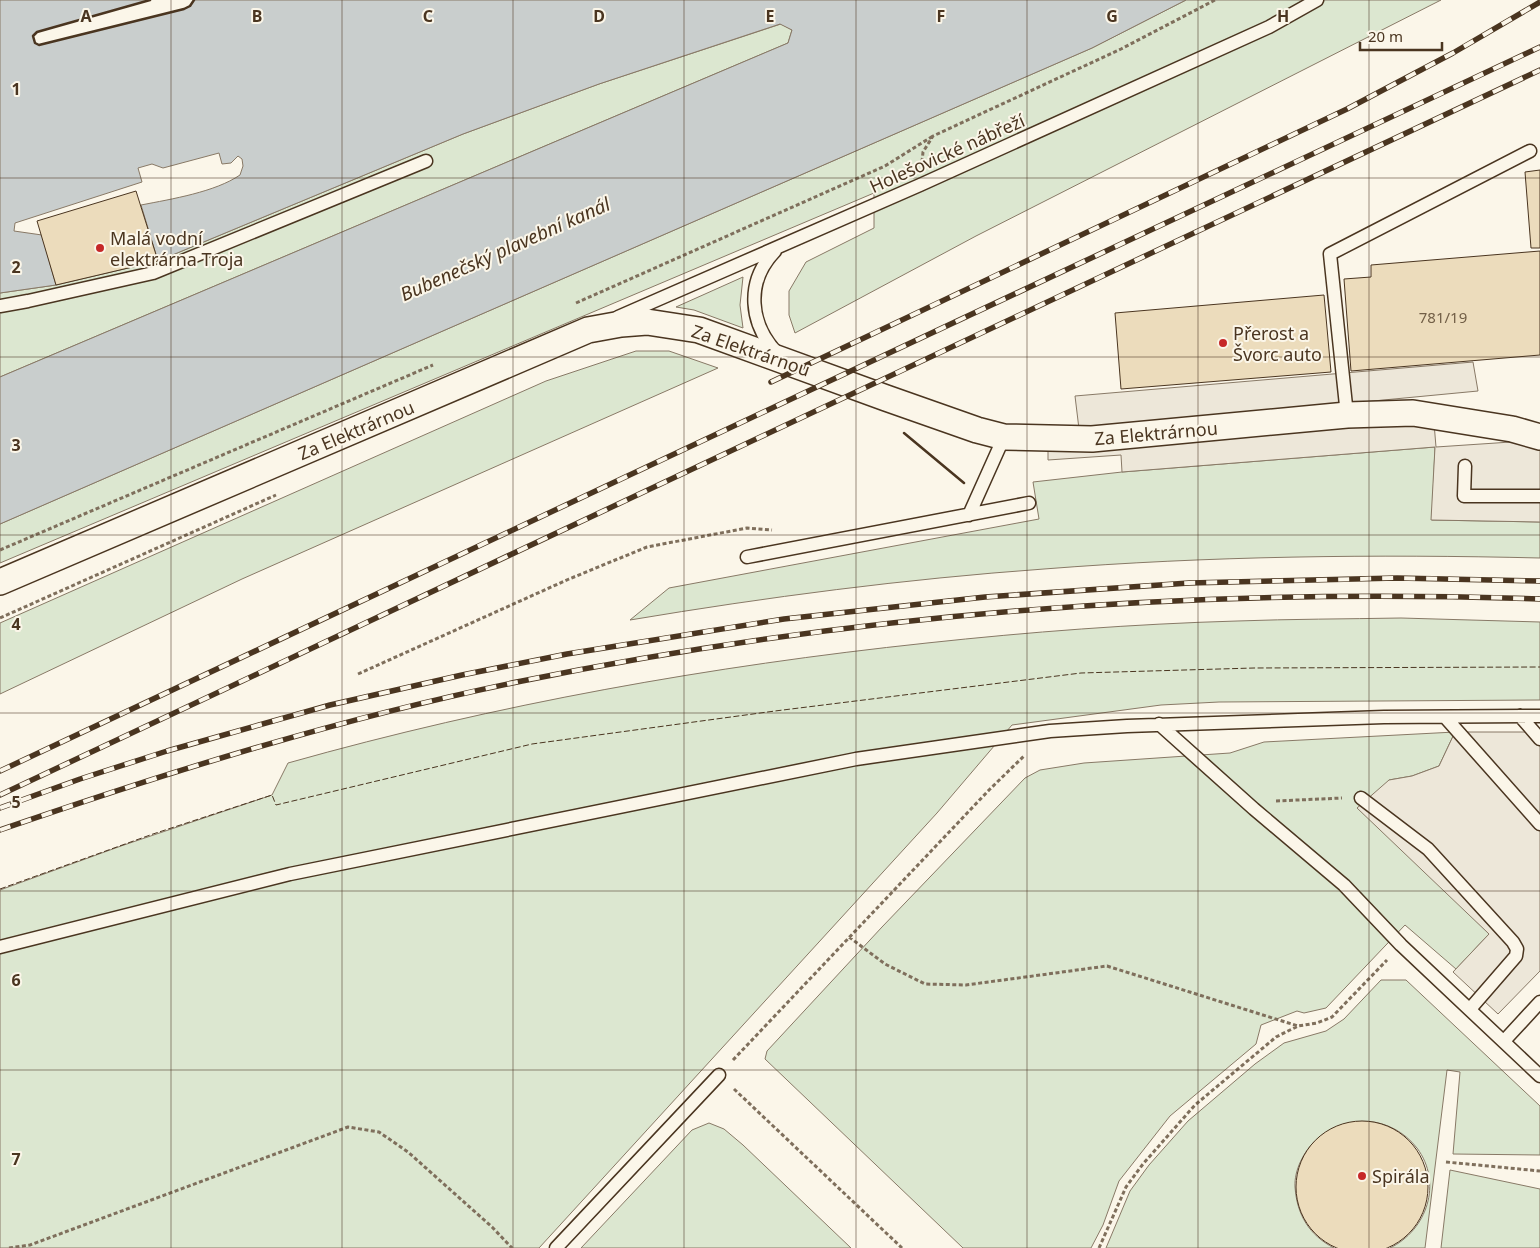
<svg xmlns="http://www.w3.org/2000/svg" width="1540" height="1248" font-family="'Noto Sans',sans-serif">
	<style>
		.green { fill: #dce7d0; stroke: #887966 }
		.parking { fill: #ede7d9; stroke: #887966 }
		.water { fill: #c9cecd; stroke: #887966 }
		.building { fill: #ecdcbc; stroke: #4a3520 }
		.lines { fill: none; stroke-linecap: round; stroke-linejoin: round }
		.service-casing { stroke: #4a3520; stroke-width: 15 }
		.minor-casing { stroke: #4a3520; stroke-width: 28 }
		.path { stroke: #7f6f5c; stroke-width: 3; stroke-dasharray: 4 2.5; stroke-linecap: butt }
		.service { stroke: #fbf6e9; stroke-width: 12 }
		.minor { stroke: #fbf6e9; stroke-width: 25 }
		.rail-casing { stroke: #4a3520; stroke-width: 5.5 }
		.rail { stroke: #fbf6e9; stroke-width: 4; stroke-dasharray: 11; stroke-linecap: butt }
		.fence { stroke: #4a3520; stroke-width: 1; stroke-dasharray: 6 2.5; stroke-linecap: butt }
		.wall { stroke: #4a3520; stroke-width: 2.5 }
		.grid { fill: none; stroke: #4a3520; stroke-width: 1; stroke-opacity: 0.55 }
		.poi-dot { fill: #c62828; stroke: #fbf6e9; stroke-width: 2 }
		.labels { text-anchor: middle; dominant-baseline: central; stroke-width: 4; stroke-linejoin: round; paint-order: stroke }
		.number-label { font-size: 15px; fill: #725f47 }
		.street-label { font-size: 18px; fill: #4a3520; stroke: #fbf6e9 }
		.poi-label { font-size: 18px; fill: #4a3520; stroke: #fbf6e9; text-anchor: start }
		.water-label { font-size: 19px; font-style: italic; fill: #4a3520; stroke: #fbf6e9 }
		.grid-label { font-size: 16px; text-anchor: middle; font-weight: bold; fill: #4a3520; stroke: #fbf6e9; stroke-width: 4; stroke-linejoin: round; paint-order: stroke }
	</style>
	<rect width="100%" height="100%" fill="#fbf6e9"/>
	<path class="green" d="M1186,0H1441L976,236L795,333L789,315V291L806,262L874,228V193L0,563V524L1092,48Z
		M781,24L792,30L788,43L0,377V293L56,285L158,261L463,134L599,84Z
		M743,277L740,305L743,328L694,310L676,307Z
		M636,351H669L718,368L242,579L0,694V623L546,381Z
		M1435,447L1432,520L1540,522V558C1375,554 1209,556 1044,569C905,579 767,597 630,620L669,588L1039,519L1033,482L1122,472Z
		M1401,618L1540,622V700L1219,702L1161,705L1012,725L937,813L539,1248H0V890L121,846L272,795L288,763C497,704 711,666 927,643C1029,632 1133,624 1237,621C1291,619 1346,619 1401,618Z
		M1455,732L1439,766L1412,776L1389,780L1463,908L1489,934L1456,969L1405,925L1326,1008L1304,1013L1297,1011L1261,1025L1256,1044L1170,1116L1119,1181L1103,1225L1091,1248H963L765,1059L767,1051L882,927L1025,778L1040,770L1084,763L1230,753L1264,742Z
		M1381,980H1406L1540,1106V1155L1453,1154L1460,1072L1447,1070L1425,1248H1390C1427,1230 1443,1183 1417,1148C1391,1115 1347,1113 1316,1140C1304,1151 1294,1170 1295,1187C1297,1215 1309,1235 1334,1248H1106L1130,1191L1149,1165L1188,1121L1255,1064L1284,1043L1326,1031L1344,1019Z
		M709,1123L724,1129L743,1145L851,1248H581L692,1130Z
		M1450,1170L1540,1189V1248H1441Z"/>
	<path class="parking" d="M1473,362L1478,391L1079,429L1075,396Z
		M1434,423L1436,447L1511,442L1540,449V522L1431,520L1435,447L1122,472L1121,455L1048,460V439Z
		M1455,732H1540V971L1498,1014L1453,972L1489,934L1357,808L1389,780L1412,776L1439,766Z"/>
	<path class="water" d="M0,0H150L37,32L33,36L35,43L39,45L184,9L190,6L194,0H1186L1092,48L0,524V377L788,43L792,30L780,24L599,84L463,134L158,261L141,205C172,199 215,192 240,175L243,166L242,159L238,156L231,163L222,164L219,153L163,168L152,164L138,168L142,182L15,223L14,231L42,235L56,285L0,293Z"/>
	<path class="building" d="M1540,170V248H1531L1525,172Z
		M136,191L158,261L56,285L37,221Z
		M1540,251V355L1351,371L1344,279L1371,277V265Z
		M1324,295L1331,372L1121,389L1115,313Z
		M1296 1187a66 66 0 1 1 132 0a66 66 0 1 1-132 0Z"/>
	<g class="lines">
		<g class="service-casing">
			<path id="service" d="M775,251C745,282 749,325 779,355
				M0,306L28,301L153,273L426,161
				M618,317L920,185L1269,27L1317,0
				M1347,415L1330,254L1530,151
				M1465,466L1464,496H1540
				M969,515L1004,437
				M747,557L1029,503
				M1520,716L1540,739
				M1445,717L1540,824
				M1159,724L1254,809L1344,885L1401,945L1540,1076
				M1361,798L1428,849L1513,942L1517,949L1516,956L1470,1009
				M0,947L290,874L856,759L1050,731L1127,726L1384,717L1540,716
				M1504,1041L1540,1002
				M556,1248L719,1075"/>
		</g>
		<g class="minor-casing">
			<path id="minor" d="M0,582L588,330L621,324L647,322L699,330L886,398L977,430L1004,437L1092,439L1347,415L1413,413L1512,429L1540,437"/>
		</g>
		<path class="path" d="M922,162L923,152L933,136L1121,49L1215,0
			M576,303L885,166L933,136
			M0,550L433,365
			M0,618L276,495
			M358,674L569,579L647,547L747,528L772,530
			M1276,801L1342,798
			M849,937L885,964L925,984L966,985L1107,966L1298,1026
			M733,1060L989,790L1024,756
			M734,1089L902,1248
			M1446,1162L1540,1171
			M9,1248L30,1245L348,1127L379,1132L408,1152L492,1227L512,1248
			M1099,1248L1126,1187L1143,1164L1195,1105L1276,1037L1298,1026L1317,1023L1332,1017L1387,960"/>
		<use href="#service" class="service"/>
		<use href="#minor" class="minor"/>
		<g class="rail-casing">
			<path id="rail" d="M771,382L1347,109L1453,53L1540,2
				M0,771L1540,47
				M0,795L1540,70
				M0,808L80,779L167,751L330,705L462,675L567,654L784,619L985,597L1189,583L1397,578L1540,581
				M0,830C171,771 345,717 522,681C857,613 1199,587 1540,599"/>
		</g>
		<use href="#rail" class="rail"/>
		<path class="fence" d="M0,889L153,834L272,795L276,805L532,744L775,711L1081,673L1254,668L1540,667"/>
		<path class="wall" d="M150,0L37,32L33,36L35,43L39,45L184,9L190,6L194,0
			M904,433L964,483"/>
	</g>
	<path class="grid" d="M171,0V1248M342,0V1248M513,0V1248M684,0V1248M856,0V1248M1027,0V1248M1198,0V1248M1369,0V1248M0,178H1540M0,357H1540M0,535H1540M0,713H1540M0,891H1540M0,1070H1540"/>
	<g class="poi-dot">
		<circle cx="100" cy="248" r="5"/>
		<circle cx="1223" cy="343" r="5"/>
		<circle cx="1362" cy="1176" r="5"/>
	</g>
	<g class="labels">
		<g class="number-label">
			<text x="1443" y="317">781/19</text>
		</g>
		<g class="street-label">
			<text transform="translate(947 153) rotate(-24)">Holešovické nábřeží</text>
			<text transform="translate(751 350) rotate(19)">Za Elektrárnou</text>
			<text transform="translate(356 430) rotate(-23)">Za Elektrárnou</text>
			<text transform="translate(1156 433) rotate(-5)">Za Elektrárnou</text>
		</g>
		<g class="poi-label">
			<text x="110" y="238">Malá vodní<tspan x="110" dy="21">elektrárna Troja</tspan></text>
			<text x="1233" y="333">Přerost a<tspan x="1233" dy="21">Švorc auto</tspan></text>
			<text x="1372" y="1176">Spirála</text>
		</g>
		<g class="water-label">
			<text transform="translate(505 249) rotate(-24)">Bubenečský plavební kanál</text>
		</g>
	</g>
	<g class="grid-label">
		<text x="86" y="22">A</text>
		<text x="257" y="22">B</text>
		<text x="428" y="22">C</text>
		<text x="599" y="22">D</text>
		<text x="770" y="22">E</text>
		<text x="941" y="22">F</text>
		<text x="1112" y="22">G</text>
		<text x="1283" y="22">H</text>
		<text x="16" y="95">1</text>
		<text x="16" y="273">2</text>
		<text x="16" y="451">3</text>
		<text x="16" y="630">4</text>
		<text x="16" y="808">5</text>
		<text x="16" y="986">6</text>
		<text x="16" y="1165">7</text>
	</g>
	<path d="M1360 42v8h82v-8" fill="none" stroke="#4a3520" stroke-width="2.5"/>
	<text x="1368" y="42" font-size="15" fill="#4a3520" stroke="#fbf6e9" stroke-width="4" paint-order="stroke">20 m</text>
</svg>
